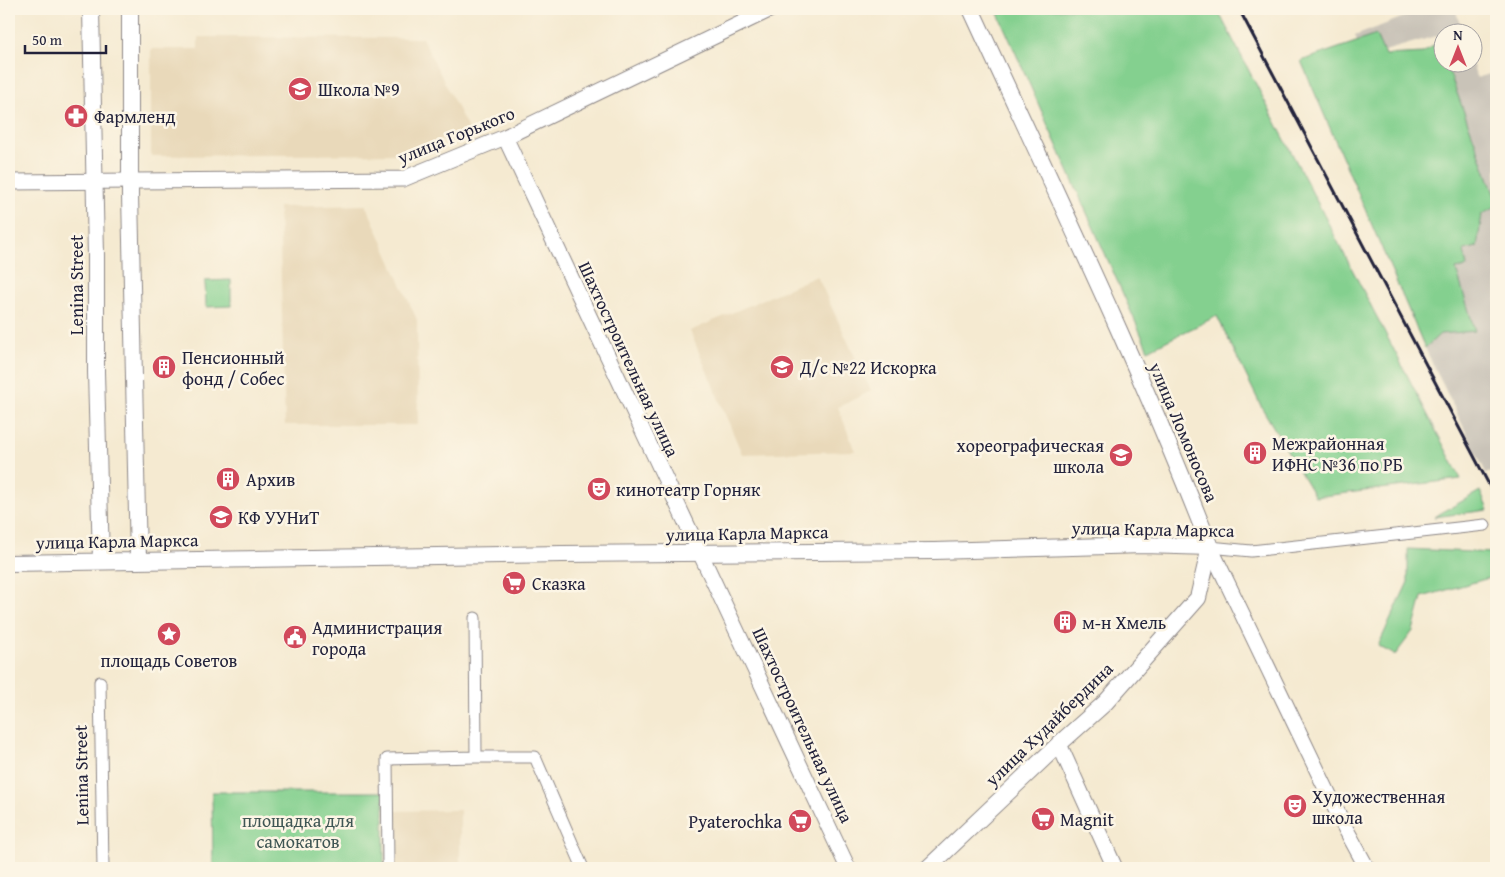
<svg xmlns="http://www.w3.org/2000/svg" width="1505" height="877" font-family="'Gentium Book Plus',serif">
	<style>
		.built { fill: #e9d9ba }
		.industrial { fill: #c9c3b8 }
		.green { fill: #84d08f; stroke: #537965 }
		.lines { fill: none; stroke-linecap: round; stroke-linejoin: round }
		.minor-casing { stroke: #8c8686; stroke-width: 13 }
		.tertiary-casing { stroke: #8c8686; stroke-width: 17 }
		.secondary-casing { stroke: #8c8686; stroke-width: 18 }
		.minor { stroke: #fff; stroke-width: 11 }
		.tertiary { stroke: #fff; stroke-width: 15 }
		.secondary { stroke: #fff; stroke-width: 16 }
		.rail { stroke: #22223b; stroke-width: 3 }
		.labels { text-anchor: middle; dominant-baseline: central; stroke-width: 5; stroke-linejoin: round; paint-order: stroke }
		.poi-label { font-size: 18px; fill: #22223b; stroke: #fcf5e5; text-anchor: start }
		.street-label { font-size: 18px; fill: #22223b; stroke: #fcf5e5 }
		.park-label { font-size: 18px; fill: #3f5654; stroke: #fcf5e5 }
	</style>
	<rect width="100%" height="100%" fill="#fcf5e5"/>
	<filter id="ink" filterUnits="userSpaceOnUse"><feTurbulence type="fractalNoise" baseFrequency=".02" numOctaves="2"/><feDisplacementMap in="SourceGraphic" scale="10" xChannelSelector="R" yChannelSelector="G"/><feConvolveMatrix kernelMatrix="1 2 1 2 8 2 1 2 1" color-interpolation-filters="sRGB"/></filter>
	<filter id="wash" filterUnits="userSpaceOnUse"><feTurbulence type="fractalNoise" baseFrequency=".0096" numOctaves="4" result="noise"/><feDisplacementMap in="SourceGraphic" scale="20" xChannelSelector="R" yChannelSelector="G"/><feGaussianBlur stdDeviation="1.12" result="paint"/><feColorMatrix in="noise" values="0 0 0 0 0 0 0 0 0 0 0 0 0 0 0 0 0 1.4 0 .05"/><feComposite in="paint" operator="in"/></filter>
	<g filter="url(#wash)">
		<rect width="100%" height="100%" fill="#f5ead1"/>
		<path class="built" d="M198,37L422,38L468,129L401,154L151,156V49H198Z
			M366,205L417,320L418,425H285L279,207Z
			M817,276L871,391L838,407L855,451L742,454L690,331Z
			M460,810V868H396L395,811Z"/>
		<path class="industrial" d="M1424,9H1455L1463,32H1442V53L1436,36L1364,57L1355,36Z
			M1446,63H1472L1477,78L1496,72V199Z
			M1496,207V472L1486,473L1425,348L1440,334L1456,269L1464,250L1477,247L1482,214Z"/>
		<path class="green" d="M996,9H1217L1461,479L1315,497L1262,408L1217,316L1148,350Z
			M1376,35L1385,55L1423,53L1439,42L1442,53V62L1446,63L1496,199V207L1482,214L1477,247L1464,250L1467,267L1456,269L1475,331L1440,334L1425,348L1301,61Z
			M231,280V306L206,307L205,281Z
			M1480,491L1488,510L1434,517Z
			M1408,549L1494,553L1496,576L1422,597L1413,631L1395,655L1378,646L1408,582Z
			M212,792H384V868H213Z"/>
	</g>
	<g filter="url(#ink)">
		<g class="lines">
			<g class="minor-casing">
				<path id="minor" d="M1210,547L1251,551L1485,525
					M475,618L476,757H535L583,868
					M100,682L103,868
					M388,868L387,759L476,757"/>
			</g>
			<g class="tertiary-casing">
				<path id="tertiary" d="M505,137C618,381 735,624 848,868
					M9,182L403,179L505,137L771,9
					M1210,547L1342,822L1367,868
					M1059,744L1115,868"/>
			</g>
			<g class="secondary-casing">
				<path id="secondary" d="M91,9L96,256V372L101,561
					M130,9V195L138,560
					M971,9C1053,187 1139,364 1210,547
					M9,563L562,554L934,551L1144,545L1210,547
					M928,868L1059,744L1105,703L1198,598L1210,547"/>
			</g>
			<use href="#minor" class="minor"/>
			<use href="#tertiary" class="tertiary"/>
			<use href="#secondary" class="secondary"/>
			<path class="rail" d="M1239,9L1496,498"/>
		</g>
	</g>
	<defs>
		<g id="school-disc" transform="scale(1.25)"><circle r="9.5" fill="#d1495b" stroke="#fcf5e5"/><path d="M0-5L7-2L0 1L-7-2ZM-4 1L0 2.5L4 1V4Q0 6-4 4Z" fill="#fff"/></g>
		<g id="pharmacy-disc" transform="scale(1.25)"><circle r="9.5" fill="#d1495b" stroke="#fcf5e5"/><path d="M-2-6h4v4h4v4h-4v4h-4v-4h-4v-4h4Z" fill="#fff"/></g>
		<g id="building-disc" transform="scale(1.25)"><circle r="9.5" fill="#d1495b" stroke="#fcf5e5"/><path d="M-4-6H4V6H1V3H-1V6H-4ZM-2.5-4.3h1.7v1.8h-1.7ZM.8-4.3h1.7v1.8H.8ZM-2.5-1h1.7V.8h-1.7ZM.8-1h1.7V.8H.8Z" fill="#fff"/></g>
		<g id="theatre-disc" transform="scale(1.25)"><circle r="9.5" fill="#d1495b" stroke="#fcf5e5"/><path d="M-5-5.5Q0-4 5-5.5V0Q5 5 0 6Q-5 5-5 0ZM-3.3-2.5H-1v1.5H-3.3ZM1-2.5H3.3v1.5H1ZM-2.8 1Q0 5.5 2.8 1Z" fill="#fff"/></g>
		<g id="university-disc" transform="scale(1.25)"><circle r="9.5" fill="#d1495b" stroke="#fcf5e5"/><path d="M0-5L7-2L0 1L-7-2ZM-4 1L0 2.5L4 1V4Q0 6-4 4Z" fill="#fff"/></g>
		<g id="supermarket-disc" transform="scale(1.25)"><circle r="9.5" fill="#d1495b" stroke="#fcf5e5"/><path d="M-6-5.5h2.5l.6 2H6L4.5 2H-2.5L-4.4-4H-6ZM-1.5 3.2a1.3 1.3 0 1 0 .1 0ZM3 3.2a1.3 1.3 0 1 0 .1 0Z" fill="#fff"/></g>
		<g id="sight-disc" transform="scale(1.25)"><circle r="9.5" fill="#d1495b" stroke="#fcf5e5"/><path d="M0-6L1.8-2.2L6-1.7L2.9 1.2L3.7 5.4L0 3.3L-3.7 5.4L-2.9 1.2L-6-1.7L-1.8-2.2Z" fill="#fff"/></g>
		<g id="civic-disc" transform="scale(1.25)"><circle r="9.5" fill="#d1495b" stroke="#fcf5e5"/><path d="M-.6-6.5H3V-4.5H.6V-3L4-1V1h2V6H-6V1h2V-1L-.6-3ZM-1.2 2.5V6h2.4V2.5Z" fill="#fff"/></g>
	</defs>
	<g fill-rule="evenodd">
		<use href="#school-disc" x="300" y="89"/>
		<use href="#pharmacy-disc" x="76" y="116"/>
		<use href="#building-disc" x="164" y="367"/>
		<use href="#school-disc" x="782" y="367"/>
		<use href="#building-disc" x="1255" y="453"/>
		<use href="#school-disc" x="1121" y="455"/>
		<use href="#building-disc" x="228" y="479"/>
		<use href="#theatre-disc" x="599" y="489"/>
		<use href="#university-disc" x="221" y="517"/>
		<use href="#supermarket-disc" x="514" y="583"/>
		<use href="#building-disc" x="1065" y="622"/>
		<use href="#sight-disc" x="169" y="634"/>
		<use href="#civic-disc" x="295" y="637"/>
		<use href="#theatre-disc" x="1295" y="806"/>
		<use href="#supermarket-disc" x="1043" y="819"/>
		<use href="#supermarket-disc" x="800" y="821"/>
	</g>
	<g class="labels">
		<g class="poi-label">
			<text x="318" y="89">Школа №9</text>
			<text x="94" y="116">Фармленд</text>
			<text x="182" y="357">Пенсионный<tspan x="182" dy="21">фонд / Собес</tspan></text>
			<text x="800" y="367">Д/с №22 Искорка</text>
			<text x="1272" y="443">Межрайонная<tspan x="1272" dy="21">ИФНС №36 по РБ</tspan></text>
			<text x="1104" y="445" text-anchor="end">хореографическая<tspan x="1104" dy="21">школа</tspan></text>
			<text x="246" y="479">Архив</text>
			<text x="616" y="489">кинотеатр Горняк</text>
			<text x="238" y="517">КФ УУНиТ</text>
			<text x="532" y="583">Сказка</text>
			<text x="1082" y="622">м-н Хмель</text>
			<text x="312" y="627">Администрация<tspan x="312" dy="21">города</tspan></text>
			<text x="169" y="660" text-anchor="middle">площадь Советов</text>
			<text x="1312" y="796">Художественная<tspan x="1312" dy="21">школа</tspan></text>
			<text x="1060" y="819">Magnit</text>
			<text x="782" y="821" text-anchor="end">Pyaterochka</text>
		</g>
		<g class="street-label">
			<text transform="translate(456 135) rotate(-22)">улица Горького</text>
			<text transform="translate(76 285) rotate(-90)">Lenina Street</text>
			<text transform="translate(629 359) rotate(65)">Шахтостроительная улица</text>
			<text transform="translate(1184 432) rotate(67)">улица Ломоносова</text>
			<text transform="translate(1153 529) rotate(1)">улица Карла Маркса</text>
			<text transform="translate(747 533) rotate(-1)">улица Карла Маркса</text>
			<text transform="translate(117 541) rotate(-1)">улица Карла Маркса</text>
			<text transform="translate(1049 724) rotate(-44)">улица Худайбердина</text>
			<text transform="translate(803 725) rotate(65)">Шахтостроительная улица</text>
			<text transform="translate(81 775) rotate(-91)">Lenina Street</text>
		</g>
		<g class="park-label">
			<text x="298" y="820">площадка для<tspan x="298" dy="21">самокатов</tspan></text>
		</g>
	</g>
	<rect width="1505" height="877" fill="none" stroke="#fcf5e5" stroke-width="30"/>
	<g transform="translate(1458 48)"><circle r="24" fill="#fcf5e5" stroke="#a5a1a1"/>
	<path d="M0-4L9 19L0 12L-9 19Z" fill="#d1495b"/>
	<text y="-8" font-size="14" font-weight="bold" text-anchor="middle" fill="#22223b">N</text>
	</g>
	<path d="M25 45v8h81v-8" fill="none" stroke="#22223b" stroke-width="2.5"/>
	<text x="32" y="45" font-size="15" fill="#22223b" stroke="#fcf5e5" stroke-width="4" paint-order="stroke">50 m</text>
</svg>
